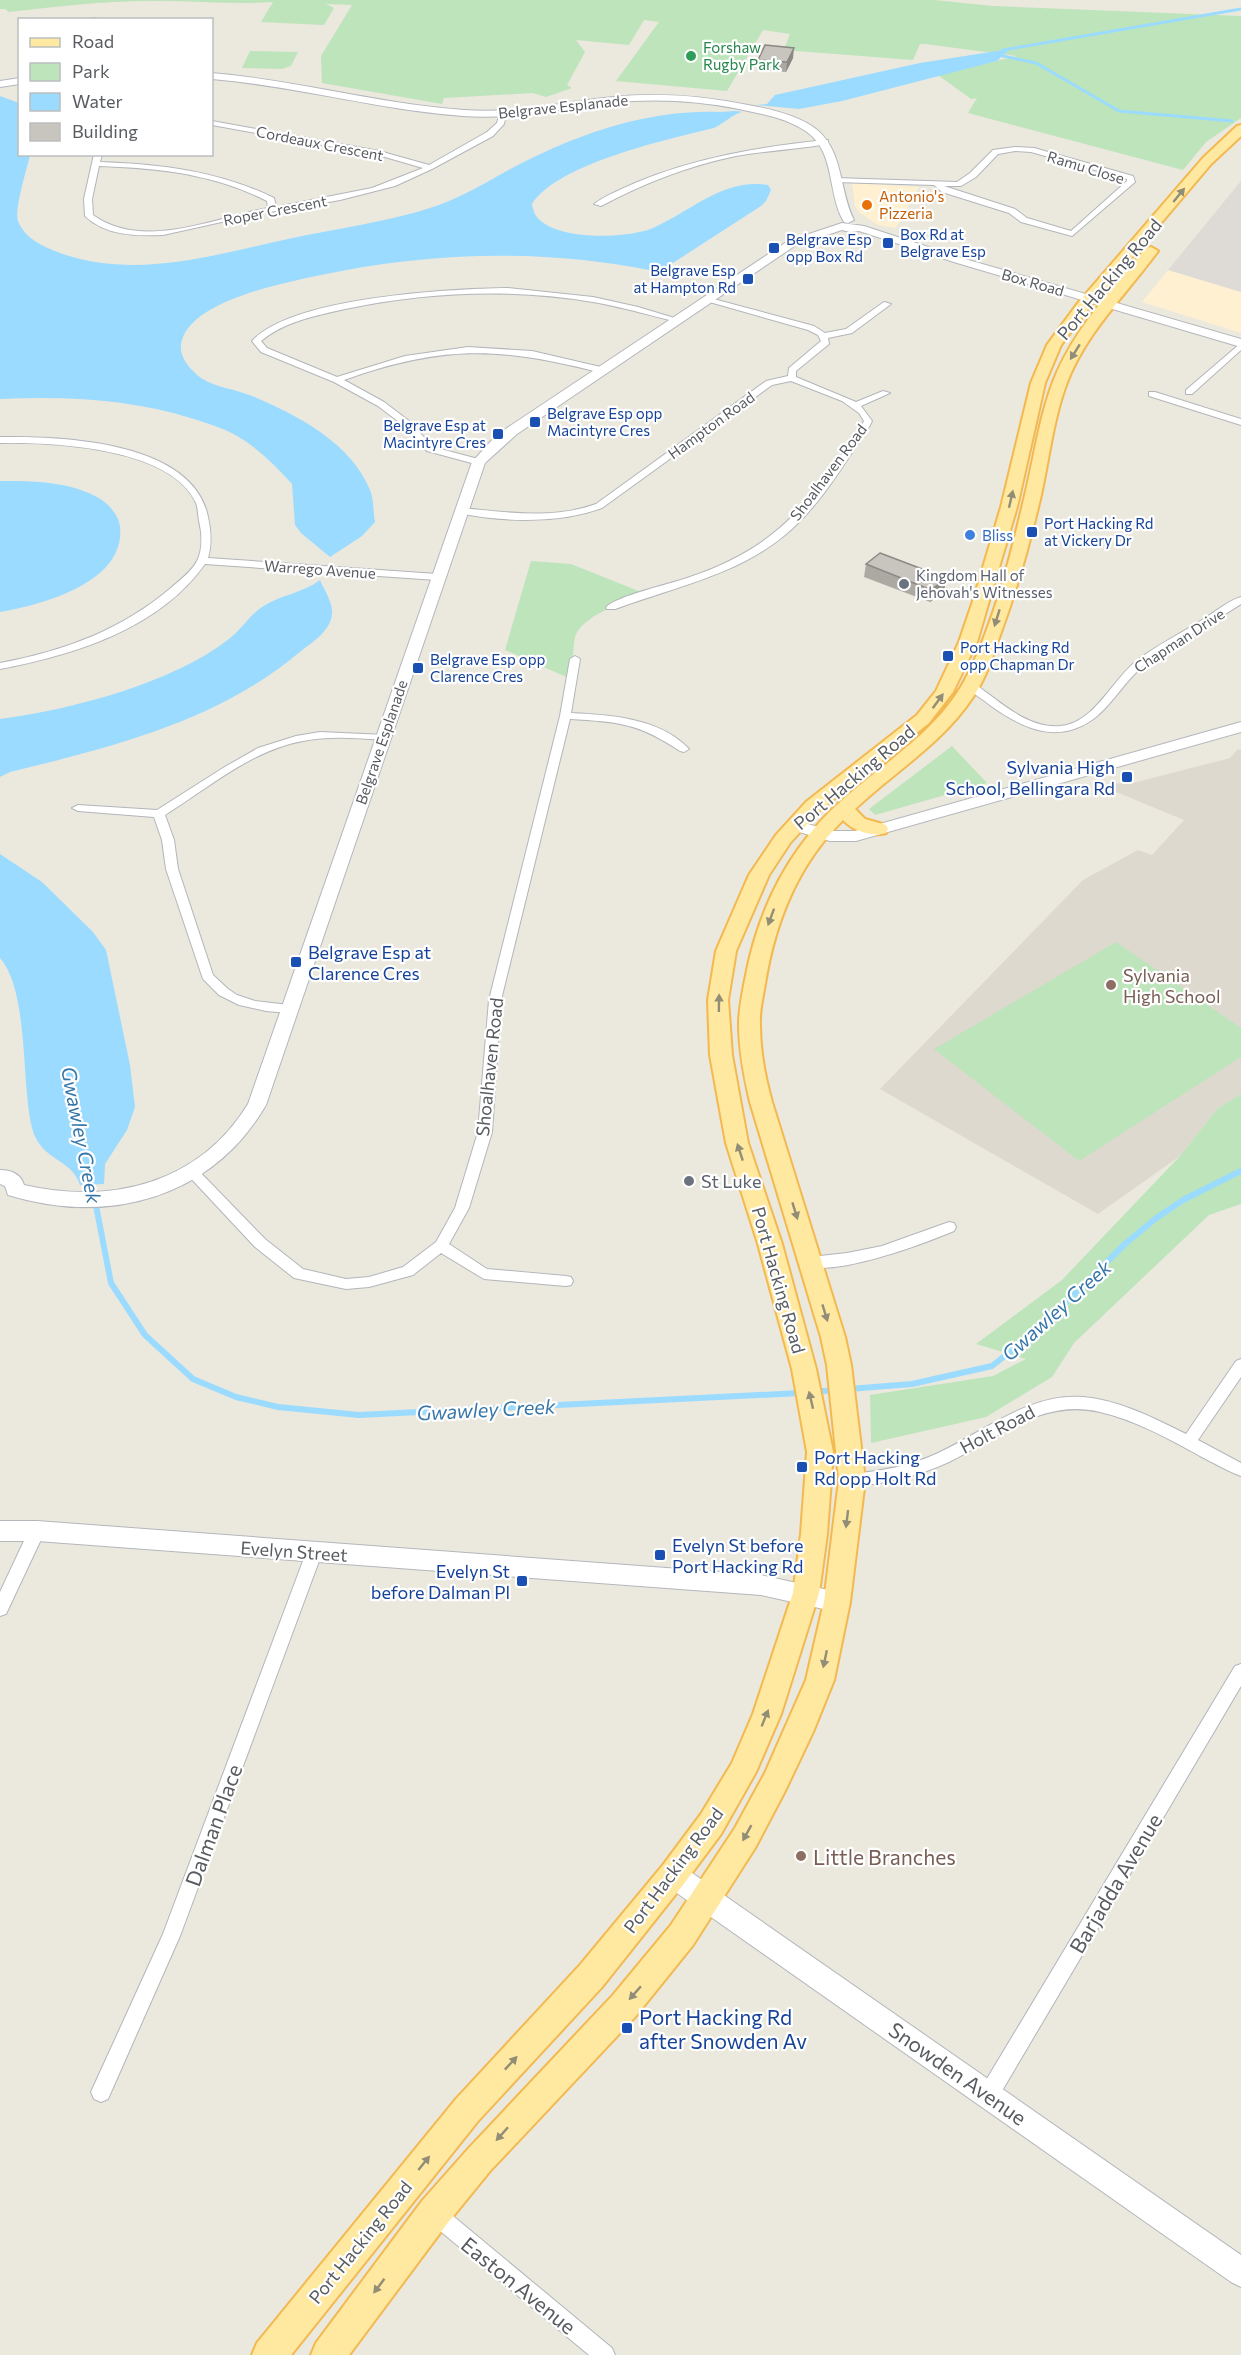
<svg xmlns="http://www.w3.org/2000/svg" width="1241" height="2355" font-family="Commissioner,sans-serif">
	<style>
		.commercial { fill: #fef0d1 }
		.industrial { fill: #dedbd6 }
		.education { fill: #ddd9cf }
		.green { fill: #bde4ba }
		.water { fill: #9bdbff }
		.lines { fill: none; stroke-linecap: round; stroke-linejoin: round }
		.stream-far1 { stroke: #9bdbff; stroke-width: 3 }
		.stream { stroke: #9bdbff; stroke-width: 6 }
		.street-casing { stroke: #b2b6ba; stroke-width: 2 }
		.secondary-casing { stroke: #b3b7bc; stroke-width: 2 }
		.primary-casing { stroke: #f3b950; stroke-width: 4 }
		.street { fill: #fff; fill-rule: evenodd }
		.secondary { fill: #fff; fill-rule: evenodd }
		.primary { fill: #ffe8a0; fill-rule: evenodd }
		.wall { fill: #aca9a3 }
		.shaded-wall { fill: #8c8985 }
		.building { fill: #c8c4be; stroke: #8c8985; stroke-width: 1.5 }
		.oneway { fill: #928d76 }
		.leisure-dot { fill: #2e9e5b; stroke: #fff; stroke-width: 2 }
		.food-dot { fill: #e8710a; stroke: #fff; stroke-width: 2 }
		.transit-dot { fill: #1a4fb4; stroke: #fff; stroke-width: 2 }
		.shop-dot { fill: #3f7fe0; stroke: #fff; stroke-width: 2 }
		.worship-dot { fill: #6b7280; stroke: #fff; stroke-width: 2 }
		.education-dot { fill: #8d6e63; stroke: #fff; stroke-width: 2 }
		.labels { text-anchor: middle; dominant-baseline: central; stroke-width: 4.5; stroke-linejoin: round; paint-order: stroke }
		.far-leisure-label { font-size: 15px; fill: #27864d; stroke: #fff; text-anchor: start }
		.far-street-label { font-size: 15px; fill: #585c60; stroke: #fff }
		.far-food-label { font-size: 15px; fill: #c56008; stroke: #fff; text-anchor: start }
		.far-transit-label { font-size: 15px; fill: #164399; stroke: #fff; text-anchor: start }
		.far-shop-label { font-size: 15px; fill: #366cbe; stroke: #fff; text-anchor: start }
		.far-worship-label { font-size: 15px; fill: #5b616d; stroke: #fff; text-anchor: start }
		.street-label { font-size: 18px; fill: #585c60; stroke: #fff }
		.transit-label { font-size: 18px; fill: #164399; stroke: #fff; text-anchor: start }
		.education-label { font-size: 18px; fill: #785e54; stroke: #fff; text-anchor: start }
		.worship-label { font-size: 18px; fill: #5b616d; stroke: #fff; text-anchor: start }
		.water-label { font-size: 20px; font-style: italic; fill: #3676a8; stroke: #fff }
		.near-street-label { font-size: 21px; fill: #585c60; stroke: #fff }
		.near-education-label { font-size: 21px; fill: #785e54; stroke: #fff; text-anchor: start }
		.near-transit-label { font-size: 21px; fill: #164399; stroke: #fff; text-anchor: start }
	</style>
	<rect width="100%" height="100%" fill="#ebe8de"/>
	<path class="commercial" d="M852,183L919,187L896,228L878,225L860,213L855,206Z
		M1168,270L1241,292V333L1142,302Z"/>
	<path class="industrial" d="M1241,181V292L1168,270Z"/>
	<path class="education" d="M1238,749L1241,750V1094L1217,1109L1180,1156L1098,1214L880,1089L1083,880L1138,850L1152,855L1184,820L1097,784L1133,783L1230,758Z"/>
	<path class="green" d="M0,0H934L993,6L1241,16V118L1206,142L1183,170L968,113L977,98L971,99L938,75L1017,56L925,44H920L913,60L784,50L790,34L763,30L727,91L616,81L659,22L644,20L629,45L576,40L585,52L567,85L572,88L546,97L533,93L444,98L442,104L322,83L321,56L352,5L326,4L334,8L324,25L261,22L273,2C235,5 199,1 162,1C110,0 60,6 9,12L5,9H0Z
		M250,51L298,52L291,66L282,69L242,68Z
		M531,561L571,564L646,594C626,601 582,615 575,637C573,644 573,669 571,679L505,650Z
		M952,746L987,783L875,815L869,809Z
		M1116,942L1241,1028V1057L1079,1161L934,1049Z
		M1241,1094V1204L1209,1215L1074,1343L1052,1377L986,1417L871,1443L870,1395L993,1376L1026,1359L976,1344L1062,1280L1180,1156L1217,1109Z"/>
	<path class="water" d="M1010,49L997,61L842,101L799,109L757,105L767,104L775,95L920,63Z
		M0,96L19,103L20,154L30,155C27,169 14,209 18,221C25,239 44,247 60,253C136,280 213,255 288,239C338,228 390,222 439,205C472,193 500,173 532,158C589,130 656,109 720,112C727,112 735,110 742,112C731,115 725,123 714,128C668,139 557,164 532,204C533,209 534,214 537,217C556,241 627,239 653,228C690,212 723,178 768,185L771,190L766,201L761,206L662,270L654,271C542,248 427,252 316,276C279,284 194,301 182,340C177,355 189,369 201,378C216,388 236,389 252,396C297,415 351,443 370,490C374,499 373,512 375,522L362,536L330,557L301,533L295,525L292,484C276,466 258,448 237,436C224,428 209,424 194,419C131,399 66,396 0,399Z
		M0,481C33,481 65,481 95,496C106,501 119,514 120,527C126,582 43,605 0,612Z
		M320,580C324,590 333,602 332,614C331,630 313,642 301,651C219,721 113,747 10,772L0,777V719C70,710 173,683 229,639C241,630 249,616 262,607C280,595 303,593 320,580Z
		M0,854L42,882L93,932L106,950L130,1065L135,1107L127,1130L105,1164L104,1184L80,1185C71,1157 41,1162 32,1128C21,1083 29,991 0,958Z"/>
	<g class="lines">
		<path class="stream-far1" d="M1003,50L1241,9
			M1003,56L1036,63L1119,111L1232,121"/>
		<path class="stream" d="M92,1185L111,1283L145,1335L193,1379L236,1397L278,1407L359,1415L801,1393
			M849,1389L912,1384L992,1366L1041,1327L1125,1244L1155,1219L1183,1200L1241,1171
			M813,1392L834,1390"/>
		<g class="street-casing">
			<path id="street" d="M93,18L104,20H90Z
				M500,113L506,114L504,124L493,136L432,169L395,186L340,200L253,215L163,235C136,236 106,236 85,216L84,199L94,154H102L100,162C160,164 219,171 274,198L276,207L372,188L423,168L378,155L212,125V121L379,151L429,165L487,132L497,123ZM99,166C158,168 214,174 267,201L268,208C214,218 143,251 93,215L92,199Z
				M825,140H828V144C797,149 766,151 736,156C688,166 644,183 601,206L594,204C606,195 622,189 635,183C696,157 760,147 825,140Z
				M1015,147L1034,148L1133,176L1135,182L1072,236L1021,222L1009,213L942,192L934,185L835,182L831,180L835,178L957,182L970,173L993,150ZM1015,151L1031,152L1127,179V181L1071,231L1027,218L1015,209L944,186H961L976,177L998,154Z
				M507,288L593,297L638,307L681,320L677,322C649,315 622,307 593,302C510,288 427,292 345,309C315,316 285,321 261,341L267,348L337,377L405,356L468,347L532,351L605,368L606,370L602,373C500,347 444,344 344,380L384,402L409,421L433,447L482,460L484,462L479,465L427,451L403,425L378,406L334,382L261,352L252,341C292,297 448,289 507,288Z
				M706,297L814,326L825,333L846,329L884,302L891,304L852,333L828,338L829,344L796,371V377L856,402L883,391L890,393L861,406L872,421L869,427C844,464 820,506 785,535C737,575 672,588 615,609H607L606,607C620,595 667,585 687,578C758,554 793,524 836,463C845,449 856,436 864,421L859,413L842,401L791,381L772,385L602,508C558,524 503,522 458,513L456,511L461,508C507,512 552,520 596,504L766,381L788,376L789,368L821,341L818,335L808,330L706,301Z
				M1241,343V350L1192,394H1186V390Z
				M1149,392H1155L1241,419V425L1149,396Z
				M0,437C62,436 193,441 208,517C211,531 212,545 208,558L437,574L442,577L437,580L205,564C159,629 74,655 0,669V663C64,651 122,630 172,587C180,580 192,571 197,561C203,549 202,533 199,521C198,515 198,508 196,503C171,447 51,442 0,443Z
				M1241,597V604C1209,625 1173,643 1143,666C1125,681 1114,702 1096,717C1060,745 1025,730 991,706C983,699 973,694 966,686L967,684H975C999,701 1028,729 1060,726C1093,724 1112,681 1135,662C1155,646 1180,634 1202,620C1214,613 1227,601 1241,597Z
				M575,656L580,659L571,713C611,715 660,718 689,749L684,752L680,751C638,723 619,722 570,719L501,1000L492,1132L469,1208L449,1244L487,1269L566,1276L571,1277L573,1281L571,1285L566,1286L484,1279L441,1253L413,1275L369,1287L346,1289L294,1278L255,1247L184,1171L191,1166L196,1168L265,1239L303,1269L346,1279L369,1277L403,1267L436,1242L455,1208L478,1132L489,1000L560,716L570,659Z
				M320,732L386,735L387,737L382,740C356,738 329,736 303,741C252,750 208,788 165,815L174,840L178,869L213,975L228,989L237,995L255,1001L289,1005L295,1009L289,1013L266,1011L239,1005L219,995L203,979L166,869L162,840L154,817L78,811L72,808L78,805L157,810L223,768L258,748L296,736Z
				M949,1222L954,1223L956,1227L954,1231C923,1244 838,1276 806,1266L804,1262L806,1258L811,1257L847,1253L882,1246Z
				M1241,1359V1377L1198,1440L1241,1463V1476C1227,1471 1214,1463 1200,1456C1169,1439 1135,1420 1100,1412C1042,1398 998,1438 949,1462C918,1476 886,1484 852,1486L847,1485L844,1480L847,1475L852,1474C882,1471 909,1466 936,1454C984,1432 1028,1393 1083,1397C1119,1400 1154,1418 1186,1434L1236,1361Z
				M37,1524L43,1526L45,1531L6,1614L0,1616V1592L31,1526Z
				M314,1546L320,1548L322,1553L180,1936L108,2099L101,2102L94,2099L91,2092L163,1934L306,1553L308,1548Z
				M1241,1664V1686L996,2101L989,2104L982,2101L979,2094L982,2087L1235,1666Z
				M434,2203L441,2206L612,2348L615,2355H589L427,2220L424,2213L427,2206Z"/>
		</g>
		<g class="secondary-casing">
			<path id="secondary" d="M212,73C297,80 379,104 464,110C514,114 563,102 613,97C659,92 703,96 748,105C771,109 798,115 816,129C844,151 839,191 854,220L848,223L844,222C827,194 836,153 807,132C787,118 762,114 739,109C697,101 655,98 612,103C563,108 513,120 463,116C379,110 297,86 212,79Z
				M20,78V84L0,87V81Z
				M842,223L864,226L965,259L1241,339V347L957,263L859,231L850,232L842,230L796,245L517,434L485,463L266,1105C212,1198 109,1226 8,1195L5,1186L0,1184V1170C11,1170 21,1174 24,1185C111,1205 199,1184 248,1104L472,462L492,440L507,428L788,241Z
				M1241,722V732L856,841H830L789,829L787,825L795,820L831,831H855Z
				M0,1521H37L761,1575L837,1592L845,1595L849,1602L845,1609L837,1612L761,1595L37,1541H0Z
				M673,1863L682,1866L1241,2255V2287L1231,2282L664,1884L660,1875L664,1866Z"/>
		</g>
		<g class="primary-casing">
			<path id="primary" d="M1241,125V136L1211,164L1088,309L1061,345L1045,383L1017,507L989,601L977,642L953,692L929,723L820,810L790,843L769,875L736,951L728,1000L732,1055L748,1143L782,1244L816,1369L833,1452L827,1534L819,1593L781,1714L756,1772L721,1834L683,1885L602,1987L478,2121L291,2355H252L257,2343L456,2099L580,1965L663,1865L701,1814L732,1763L753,1714L793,1593L801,1534L807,1452L792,1369L758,1244L726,1143L710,1055L708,1000L716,951L749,875L776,835L806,802L917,715L936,691L959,642L973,601L1001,507L1031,383L1047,345L1078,303L1203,158L1237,126Z
				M1151,247L1158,251C1125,296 1086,332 1066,385C1053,421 1049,459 1041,495C1030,543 1017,589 1000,635C993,656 986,678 973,697C942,744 895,771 855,809L865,819L886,825L888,829L886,833C872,837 853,831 843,820C798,864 775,922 765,984C763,997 759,1011 760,1025C760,1051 765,1077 772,1102L845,1337L851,1365L865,1480L850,1602L834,1680L813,1732L785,1791L755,1848L693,1945L635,2017L490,2171L446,2225L349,2355H311L316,2343L422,2201L468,2149L613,1995L671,1925L735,1828L765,1773L806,1680L824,1602L839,1480L827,1365L821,1337L750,1102C744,1076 739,1051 739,1024C739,1010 742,995 745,980C758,908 791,843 848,795C892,757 942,727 968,674C995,619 1011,555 1025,495C1035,454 1040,411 1057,372C1078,325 1114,287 1146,248Z"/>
		</g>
		<use href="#street" class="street"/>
		<use href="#secondary" class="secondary"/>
		<use href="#primary" class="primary"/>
	</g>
	<path class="wall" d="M793,58L786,72L757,70L758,60Z
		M866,564L946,578L944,591L930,602L864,577Z"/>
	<path class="shaded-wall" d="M794,48L793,58L786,72L787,62Z
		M946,578L944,591L930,602L931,590Z"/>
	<path class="building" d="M765,45L794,48L787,62L758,60Z
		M880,553L946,578L931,590L866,564Z"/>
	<defs><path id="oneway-solid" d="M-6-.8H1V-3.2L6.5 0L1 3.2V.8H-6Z" transform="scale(1.5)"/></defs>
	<g class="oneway">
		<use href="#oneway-solid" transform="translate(1179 195) rotate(-51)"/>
		<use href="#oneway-solid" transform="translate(1075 352) rotate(122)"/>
		<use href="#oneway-solid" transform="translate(1011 499) rotate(-77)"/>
		<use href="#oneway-solid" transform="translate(997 618) rotate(107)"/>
		<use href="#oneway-solid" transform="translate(938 701) rotate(-54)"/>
		<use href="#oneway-solid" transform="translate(771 917) rotate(110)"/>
		<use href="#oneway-solid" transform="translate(719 1003) rotate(-89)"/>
		<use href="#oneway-solid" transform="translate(740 1152) rotate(-108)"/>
		<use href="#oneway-solid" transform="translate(795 1211) rotate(73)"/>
		<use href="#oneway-solid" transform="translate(825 1313) rotate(73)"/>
		<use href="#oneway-solid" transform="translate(811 1400) rotate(-103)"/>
		<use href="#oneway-solid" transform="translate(847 1519) rotate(97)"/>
		<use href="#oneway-solid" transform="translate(825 1659) rotate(102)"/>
		<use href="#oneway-solid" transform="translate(765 1718) rotate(-68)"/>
		<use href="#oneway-solid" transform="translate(747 1833) rotate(119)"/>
		<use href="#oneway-solid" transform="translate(635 1993) rotate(131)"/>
		<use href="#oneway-solid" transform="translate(511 2063) rotate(-47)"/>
		<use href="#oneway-solid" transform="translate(502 2134) rotate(132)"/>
		<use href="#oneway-solid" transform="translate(424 2163) rotate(-51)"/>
		<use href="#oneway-solid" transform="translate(379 2286) rotate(127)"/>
	</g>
	<circle class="leisure-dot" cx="691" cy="56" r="6"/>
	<circle class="food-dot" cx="867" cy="205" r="6"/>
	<g class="transit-dot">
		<rect x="882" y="237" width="12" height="12" rx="3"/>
		<rect x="768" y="242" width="12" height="12" rx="3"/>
		<rect x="742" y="273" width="12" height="12" rx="3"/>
		<rect x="529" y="416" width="12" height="12" rx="3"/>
		<rect x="492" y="428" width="12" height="12" rx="3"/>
		<rect x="1026" y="526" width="12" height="12" rx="3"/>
		<rect x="942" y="650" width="12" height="12" rx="3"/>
		<rect x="412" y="662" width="12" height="12" rx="3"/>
		<rect x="1121" y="771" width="12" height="12" rx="3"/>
		<rect x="290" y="956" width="12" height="12" rx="3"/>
		<rect x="796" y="1461" width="12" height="12" rx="3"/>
		<rect x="654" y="1549" width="12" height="12" rx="3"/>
		<rect x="516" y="1575" width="12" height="12" rx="3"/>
		<rect x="621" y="2022" width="12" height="12" rx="3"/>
	</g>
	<circle class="shop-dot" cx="970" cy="535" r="6"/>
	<g class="worship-dot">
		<circle cx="904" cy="584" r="6"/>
		<circle cx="689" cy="1181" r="6"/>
	</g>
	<g class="education-dot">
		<circle cx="1111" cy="985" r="6"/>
		<circle cx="801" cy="1856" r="6"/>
	</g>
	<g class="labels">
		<g class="far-leisure-label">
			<text x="703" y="47">Forshaw<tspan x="703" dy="17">Rugby Park</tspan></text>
		</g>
		<g class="far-street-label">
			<text transform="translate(563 106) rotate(-6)">Belgrave Esplanade</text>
			<text transform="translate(320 143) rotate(11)">Cordeaux Crescent</text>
			<text transform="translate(1086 167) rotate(17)">Ramu Close</text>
			<text transform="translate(275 210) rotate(-11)">Roper Crescent</text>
			<text transform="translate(1033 282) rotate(16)">Box Road</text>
			<text transform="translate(711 425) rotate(-36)">Hampton Road</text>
			<text transform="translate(828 472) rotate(-53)">Shoalhaven Road</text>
			<text transform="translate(320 569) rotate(4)">Warrego Avenue</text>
			<text transform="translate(1179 640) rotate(-33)">Chapman Drive</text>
			<text transform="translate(381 742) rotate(-71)">Belgrave Esplanade</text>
		</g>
		<g class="far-food-label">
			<text x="879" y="196">Antonio's<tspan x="879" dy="17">Pizzeria</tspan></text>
		</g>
		<g class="far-transit-label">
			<text x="900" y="234">Box Rd at<tspan x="900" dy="17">Belgrave Esp</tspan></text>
			<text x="786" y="239">Belgrave Esp<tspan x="786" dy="17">opp Box Rd</tspan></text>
			<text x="736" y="270" text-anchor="end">Belgrave Esp<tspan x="736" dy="17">at Hampton Rd</tspan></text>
			<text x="547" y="413">Belgrave Esp opp<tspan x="547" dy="17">Macintyre Cres</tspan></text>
			<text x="486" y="425" text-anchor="end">Belgrave Esp at<tspan x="486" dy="17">Macintyre Cres</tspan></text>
			<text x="1044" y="523">Port Hacking Rd<tspan x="1044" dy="17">at Vickery Dr</tspan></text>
			<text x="960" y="647">Port Hacking Rd<tspan x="960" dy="17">opp Chapman Dr</tspan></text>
			<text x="430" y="659">Belgrave Esp opp<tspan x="430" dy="17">Clarence Cres</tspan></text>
		</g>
		<g class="far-shop-label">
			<text x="982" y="535">Bliss</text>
		</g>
		<g class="far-worship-label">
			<text x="916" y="575">Kingdom Hall of<tspan x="916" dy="17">Jehovah's Witnesses</tspan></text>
		</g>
		<g class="street-label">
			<text transform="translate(1109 279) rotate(-50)">Port Hacking Road</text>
			<text transform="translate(854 777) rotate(-40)">Port Hacking Road</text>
			<text transform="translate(489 1067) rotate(-84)">Shoalhaven Road</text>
			<text transform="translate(779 1280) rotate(74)">Port Hacking Road</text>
			<text transform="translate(997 1429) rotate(-28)">Holt Road</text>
			<text transform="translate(294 1551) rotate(4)">Evelyn Street</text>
			<text transform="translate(673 1870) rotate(-53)">Port Hacking Road</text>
			<text transform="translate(360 2242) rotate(-51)">Port Hacking Road</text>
		</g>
		<g class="transit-label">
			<text x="1115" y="767" text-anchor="end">Sylvania High<tspan x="1115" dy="21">School, Bellingara Rd</tspan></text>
			<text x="308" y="952">Belgrave Esp at<tspan x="308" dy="21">Clarence Cres</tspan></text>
			<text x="814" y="1457">Port Hacking<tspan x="814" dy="21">Rd opp Holt Rd</tspan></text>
			<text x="672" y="1545">Evelyn St before<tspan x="672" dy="21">Port Hacking Rd</tspan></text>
			<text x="510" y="1571" text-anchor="end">Evelyn St<tspan x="510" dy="21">before Dalman Pl</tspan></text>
		</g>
		<g class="education-label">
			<text x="1123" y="975">Sylvania<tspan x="1123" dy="21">High School</tspan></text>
		</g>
		<g class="worship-label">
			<text x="701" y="1181">St Luke</text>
		</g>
		<g class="water-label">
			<text transform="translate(82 1135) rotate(79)">Gwawley Creek</text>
			<text transform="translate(1056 1310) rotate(-42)">Gwawley Creek</text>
			<text transform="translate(486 1409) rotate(-3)">Gwawley Creek</text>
		</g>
		<g class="near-street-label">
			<text transform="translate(213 1825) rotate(-70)">Dalman Place</text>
			<text transform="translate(1115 1883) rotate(-59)">Barjadda Avenue</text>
			<text transform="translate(958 2073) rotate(35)">Snowden Avenue</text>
			<text transform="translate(519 2285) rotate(39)">Easton Avenue</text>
		</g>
		<g class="near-education-label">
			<text x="813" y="1856">Little Branches</text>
		</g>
		<g class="near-transit-label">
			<text x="639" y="2016">Port Hacking Rd<tspan x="639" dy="24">after Snowden Av</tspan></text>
		</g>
	</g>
	<rect x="18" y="18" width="195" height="138" fill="#ffffff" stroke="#bcbebf" stroke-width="1.5"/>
	<rect x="30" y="38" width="30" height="9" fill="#ffe8a0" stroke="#bcbebf" stroke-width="1.5"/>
	<text x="72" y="48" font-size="18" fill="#585c60">Road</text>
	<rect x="30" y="63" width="30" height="18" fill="#bde4ba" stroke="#bcbebf" stroke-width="1.5"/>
	<text x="72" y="78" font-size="18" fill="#585c60">Park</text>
	<rect x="30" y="93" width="30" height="18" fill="#9bdbff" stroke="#bcbebf" stroke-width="1.5"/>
	<text x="72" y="108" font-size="18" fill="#585c60">Water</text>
	<rect x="30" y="123" width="30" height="18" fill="#c8c4be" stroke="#bcbebf" stroke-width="1.5"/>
	<text x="72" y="138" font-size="18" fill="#585c60">Building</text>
</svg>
